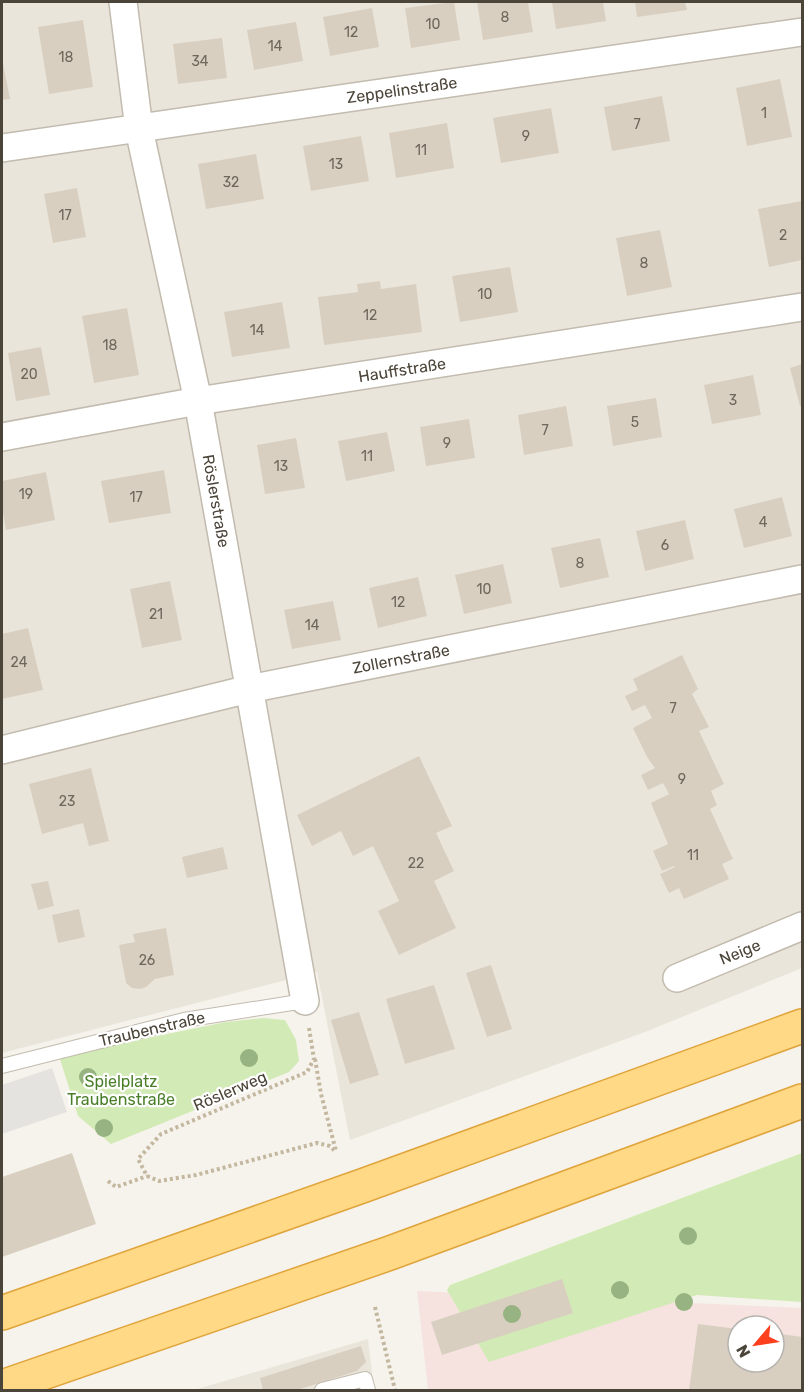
<svg xmlns="http://www.w3.org/2000/svg" width="804" height="1392" font-family="Rubik,sans-serif">
	<style>
		.residential { fill: #eae5da }
		.medical { fill: #f6e3e0; fill-rule: evenodd }
		.green { fill: #d2eab5 }
		.parking { fill: #e5e3e0 }
		.building { fill: #d8cfc1 }
		.lines { fill: none; stroke-linecap: round; stroke-linejoin: round }
		.service-casing { stroke: #c2bbae; stroke-width: 16 }
		.minor-casing { stroke: #c2bbae; stroke-width: 30 }
		.trunk-casing { stroke: #e0a43c; stroke-width: 36 }
		.path { stroke: #c4b79f; stroke-width: 4; stroke-dasharray: 3 3; stroke-linecap: butt }
		.service { stroke: #fff; stroke-width: 14 }
		.minor { stroke: #fff; stroke-width: 27 }
		.trunk { stroke: #ffd985; stroke-width: 33 }
		.tree { fill: #97b381 }
		.labels { text-anchor: middle; dominant-baseline: central; stroke-width: 4.5; stroke-linejoin: round; paint-order: stroke }
		.number-label { font-size: 14px; fill: #6e675b }
		.street-label { font-size: 16px; fill: #4b4439; stroke: #fff }
		.park-label { font-size: 16px; fill: #4a7f2a; stroke: #fff }
	</style>
	<rect width="100%" height="100%" fill="#f6f3ec"/>
	<path class="residential" d="M2,2H802V968L645,1032L350,1140L317,972L2,1053Z
		M368,1339L374,1390H194Z"/>
	<path class="medical" d="M417,1291L802,1308V1390H428ZM738,1326H774V1362H738Z"/>
	<path class="green" d="M264,1018L285,1020L296,1040L299,1061L289,1072L111,1144L78,1116L59,1056L226,1022Z
		M802,1153V1302L697,1295L489,1362L447,1290L450,1285Z"/>
	<path class="parking" d="M52,1068L67,1112L2,1134V1085Z"/>
	<path class="building" d="M454,2L460,40L411,48L405,8Z
		M477,2H528L533,32L483,40Z
		M552,2H603L606,21L556,29Z
		M635,2H685L687,10L637,17Z
		M372,8L379,47L330,56L323,17Z
		M83,20L93,87L49,94L38,27Z
		M296,22L303,61L254,70L247,30Z
		M222,38L227,78L178,84L173,44Z
		M2,58L10,99L2,100Z
		M780,79L792,137L747,146L736,88Z
		M662,96L670,141L612,151L604,107Z
		M551,108L559,153L501,163L493,118Z
		M447,123L454,168L396,178L389,133Z
		M361,136L369,181L311,191L303,146Z
		M256,154L264,199L206,209L198,164Z
		M77,188L86,237L53,243L44,194Z
		M802,201V260L769,267L758,209Z
		M660,230L672,287L627,296L616,238Z
		M510,267L518,312L460,322L452,276Z
		M380,281L381,289L416,284L422,332L324,345L318,297L358,292L357,284Z
		M282,302L290,348L232,357L224,312Z
		M127,308L139,375L94,383L82,316Z
		M41,347L50,395L16,401L8,353Z
		M802,364V406H800L790,368Z
		M753,375L761,415L712,424L704,385Z
		M656,398L662,437L613,446L607,406Z
		M566,406L573,446L524,455L518,415Z
		M469,419L475,458L426,466L420,427Z
		M387,432L395,471L346,481L338,441Z
		M296,438L305,488L265,494L257,445Z
		M164,470L171,513L109,523L101,481Z
		M46,472L55,520L6,530L2,508V481Z
		M782,497L792,536L744,548L734,509Z
		M685,520L694,559L645,571L636,531Z
		M600,538L609,577L560,588L551,548Z
		M503,564L512,603L464,614L455,575Z
		M418,577L427,616L378,628L369,588Z
		M170,581L182,640L142,648L130,589Z
		M333,601L341,640L292,649L284,610Z
		M28,628L43,690L2,699V634Z
		M682,655L698,689L692,694L709,727L699,731L724,784L711,791L717,805L710,809L733,859L722,864L729,879L684,899L679,888L669,893L660,874L675,867L674,866L662,871L653,851L668,844L651,803L669,794L663,783L648,790L641,775L655,768L647,757L633,728L652,718L645,705L632,711L625,696L638,690L633,679Z
		M419,756L452,826L436,833L454,871L434,881L456,928L399,955L378,911L399,901L373,846L353,856L341,831L312,846L297,815Z
		M91,768L109,841L89,846L83,823L42,834L29,784Z
		M223,847L228,869L187,878L182,857Z
		M48,881L54,906L38,910L31,884Z
		M79,909L85,937L58,943L52,915Z
		M166,928L174,975L155,979L146,987L140,989L132,988L126,983L119,945L135,942L133,934Z
		M491,965L512,1029L487,1037L466,973Z
		M434,985L455,1049L405,1064L386,999Z
		M359,1012L379,1075L350,1084L331,1020Z
		M72,1153L96,1224L2,1257V1177Z
		M562,1279L573,1313L442,1355L431,1322Z
		M698,1324L738,1329V1362H774V1333L802,1337V1390H689Z
		M361,1346L366,1362L357,1371L297,1390H263L260,1378Z"/>
	<g class="lines">
		<g class="service-casing">
			<path id="service" d="M2,1066L184,1020L305,1001
				M322,1390L365,1379L368,1390"/>
		</g>
		<g class="minor-casing">
			<path id="minor" d="M123,2L139,129L198,401L305,1001
				M2,148L802,32
				M2,437L198,401L802,307
				M2,750L249,689L802,579
				M677,978L802,926"/>
		</g>
		<g class="trunk-casing">
			<path id="trunk" d="M2,1313L362,1186L802,1026
				M2,1387L390,1253L802,1101"/>
		</g>
		<path class="path" d="M309,1028L314,1059L307,1072L161,1134L138,1159L147,1176L159,1181L196,1175L317,1143L330,1146L336,1152
			M315,1059L321,1094L336,1151
			M108,1181L116,1187L147,1176
			M375,1307L395,1390"/>
		<use href="#service" class="service"/>
		<use href="#minor" class="minor"/>
		<use href="#trunk" class="trunk"/>
	</g>
	<g class="tree">
		<circle cx="249" cy="1058" r="9"/>
		<circle cx="88" cy="1077" r="9"/>
		<circle cx="104" cy="1128" r="9"/>
		<circle cx="688" cy="1236" r="9"/>
		<circle cx="620" cy="1290" r="9"/>
		<circle cx="684" cy="1302" r="9"/>
		<circle cx="512" cy="1314" r="9"/>
	</g>
	<g class="labels">
		<g class="number-label">
			<text x="505" y="17">8</text>
			<text x="433" y="24">10</text>
			<text x="351" y="32">12</text>
			<text x="275" y="46">14</text>
			<text x="66" y="57">18</text>
			<text x="200" y="61">34</text>
			<text x="764" y="113">1</text>
			<text x="637" y="124">7</text>
			<text x="526" y="136">9</text>
			<text x="421" y="150">11</text>
			<text x="336" y="164">13</text>
			<text x="231" y="182">32</text>
			<text x="65" y="215">17</text>
			<text x="783" y="235">2</text>
			<text x="644" y="263">8</text>
			<text x="485" y="294">10</text>
			<text x="370" y="315">12</text>
			<text x="257" y="330">14</text>
			<text x="110" y="345">18</text>
			<text x="29" y="374">20</text>
			<text x="733" y="400">3</text>
			<text x="635" y="422">5</text>
			<text x="545" y="430">7</text>
			<text x="447" y="443">9</text>
			<text x="367" y="456">11</text>
			<text x="281" y="466">13</text>
			<text x="26" y="494">19</text>
			<text x="136" y="497">17</text>
			<text x="763" y="522">4</text>
			<text x="665" y="545">6</text>
			<text x="580" y="563">8</text>
			<text x="484" y="589">10</text>
			<text x="398" y="602">12</text>
			<text x="156" y="614">21</text>
			<text x="312" y="625">14</text>
			<text x="19" y="662">24</text>
			<text x="673" y="708">7</text>
			<text x="682" y="779">9</text>
			<text x="67" y="801">23</text>
			<text x="693" y="855">11</text>
			<text x="416" y="863">22</text>
			<text x="147" y="960">26</text>
		</g>
		<g class="street-label">
			<text transform="translate(402 90) rotate(-8)">Zeppelinstraße</text>
			<text transform="translate(402 370) rotate(-9)">Hauffstraße</text>
			<text transform="translate(216 501) rotate(80)">Röslerstraße</text>
			<text transform="translate(401 659) rotate(-11)">Zollernstraße</text>
			<text transform="translate(740 952) rotate(-22)">Neige</text>
			<text transform="translate(152 1029) rotate(-13)">Traubenstraße</text>
			<text transform="translate(230 1091) rotate(-23)">Röslerweg</text>
		</g>
		<g class="park-label">
			<text x="121" y="1081">Spielplatz<tspan x="121" dy="18">Traubenstraße</tspan></text>
		</g>
	</g>
	<rect width="804" height="1392" fill="none" stroke="#4b4439" stroke-width="6"/>
	<g transform="translate(756 1344) rotate(241)"><circle r="28" fill="#ffffff" stroke="#b7b4b0" stroke-width="1.5"/>
	<path d="M0-4.5L10 22L0 15L-10 22Z" fill="#fc3f1d"/>
	<text y="-9" font-size="16" font-weight="bold" text-anchor="middle" fill="#4b4439">N</text>
	</g>
</svg>
